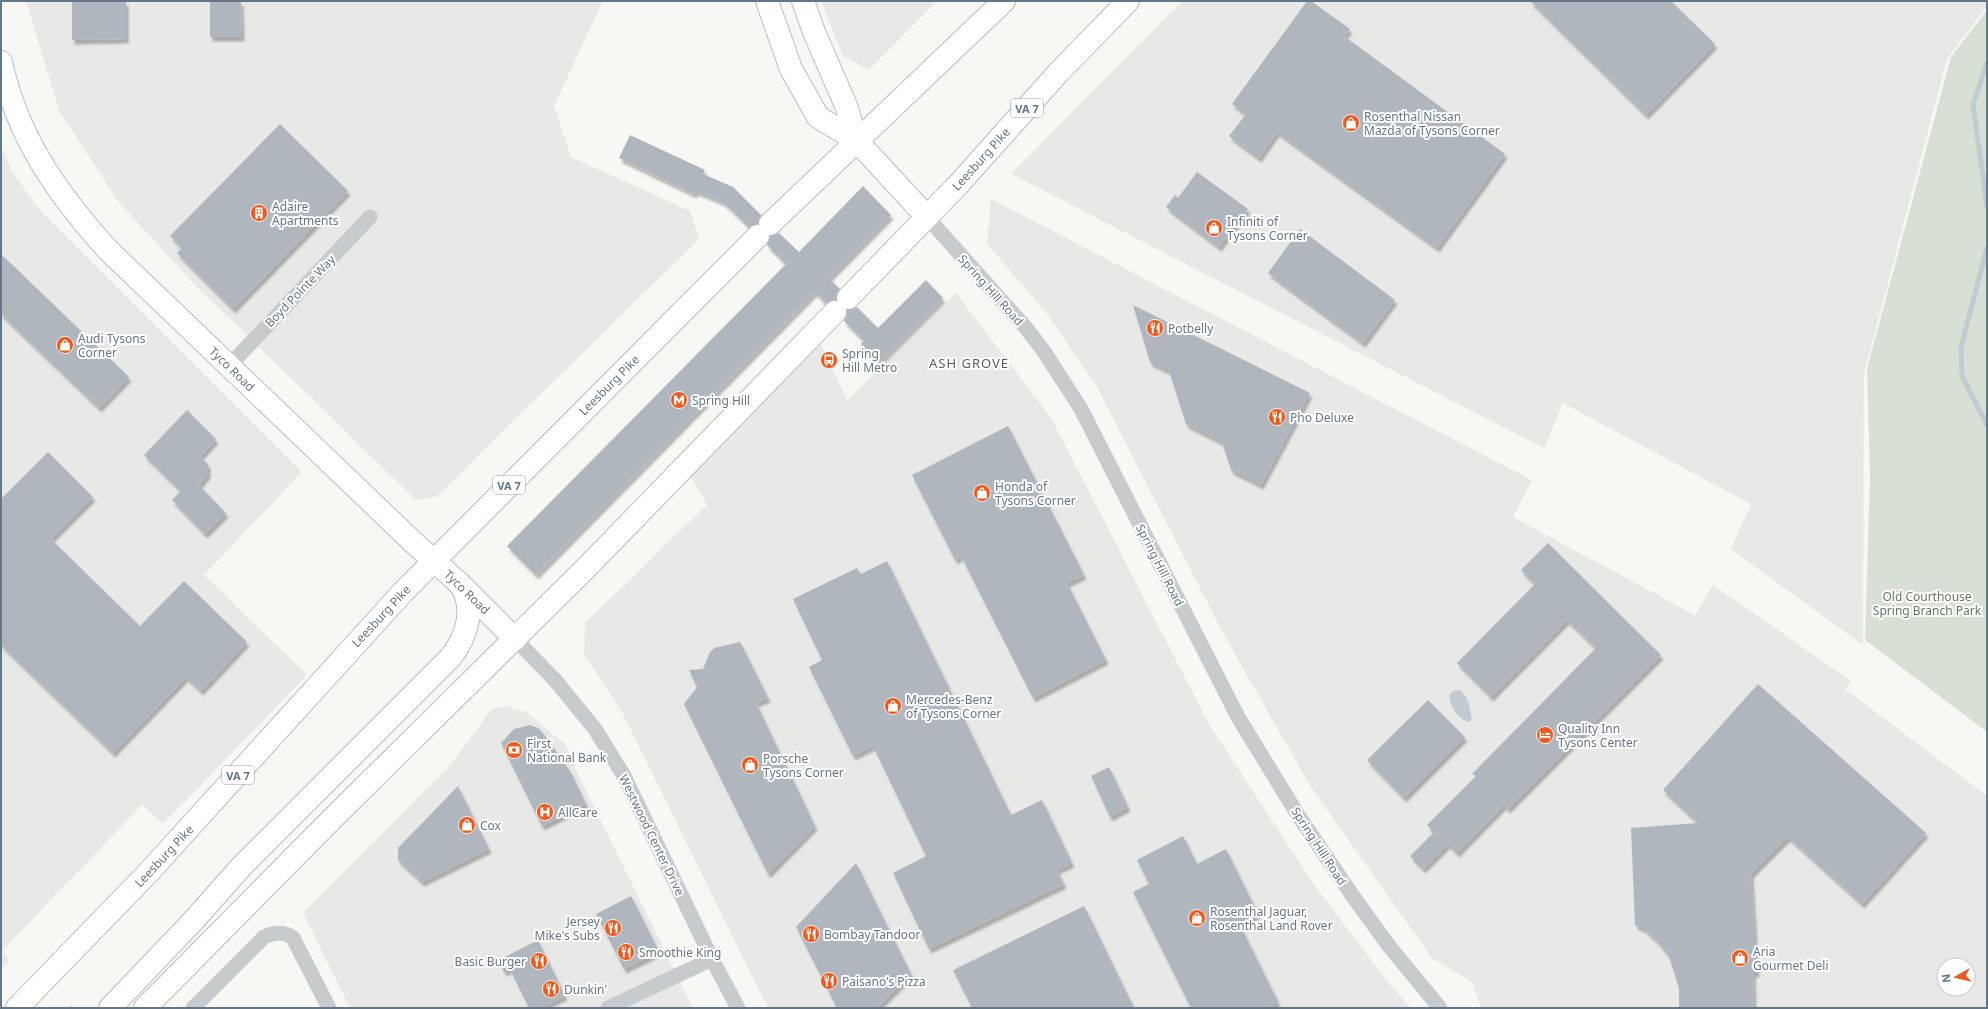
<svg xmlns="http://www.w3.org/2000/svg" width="1988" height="1009" font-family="'Noto Sans',sans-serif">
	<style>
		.built { fill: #e8e9e7; fill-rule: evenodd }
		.green { fill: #d8e0d5 }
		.water { fill: #c1ccd2 }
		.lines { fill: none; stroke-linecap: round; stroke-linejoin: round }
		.stream { stroke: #c1ccd2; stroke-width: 5 }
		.building { fill: #afb6bd; filter: url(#shadow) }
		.secondary-casing { stroke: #b9bec3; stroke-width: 24 }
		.highway-casing { stroke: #b9bdc0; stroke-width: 24 }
		.street { stroke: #c7cbce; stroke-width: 15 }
		.secondary { stroke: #fff; stroke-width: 22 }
		.highway { stroke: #fff; stroke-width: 22 }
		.rail { stroke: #a7adb3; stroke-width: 3; stroke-dasharray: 6 3; stroke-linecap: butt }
		.labels { text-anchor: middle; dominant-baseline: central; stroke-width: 4; stroke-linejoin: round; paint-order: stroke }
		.shield { fill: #fff; stroke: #929fab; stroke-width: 1 }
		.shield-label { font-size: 11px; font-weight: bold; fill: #647687 }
		.poi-label { font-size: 12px; fill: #647687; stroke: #fff; text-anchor: start }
		.street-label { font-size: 12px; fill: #647687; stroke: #fff }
		.park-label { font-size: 12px; fill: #647960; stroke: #fff }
		.neighbourhood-label { font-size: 13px; letter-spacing: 1px; fill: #535f6c; stroke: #fff }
	</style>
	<defs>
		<filter id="shadow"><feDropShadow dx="2.5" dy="4.5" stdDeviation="1" flood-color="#0004"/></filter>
	</defs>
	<rect width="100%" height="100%" fill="#f7f8f4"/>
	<path class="built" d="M26,1H603L554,106L571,157L690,211L699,239L436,497L416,500L191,281L117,200L59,110Z
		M821,1H937L869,70L843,56Z
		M1182,1H1987V6L1947,59L1864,374L1863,645L1731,549L1751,504L1563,403L1544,448L1011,174Z
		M1,147L12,171L38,208L302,472L204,575L307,675L163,824L142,805L2,951L10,959L1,968Z
		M991,199L1532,480L1513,517L1695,615L1713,585L1851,681L1845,689L1987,796V1008H1481L1472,982L1432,958L1311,787L1225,637L1096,385L1044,310L987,244ZM1944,965H1968V989H1944Z
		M956,293L1051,418L1210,726L1316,887L1390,985L1412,1008H768L623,714L584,654L585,623L707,505L691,476L817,348L821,345L847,400Z
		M505,706L526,712L566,745L576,770L693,1008H350L303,913L452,763L491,710Z"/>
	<path class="green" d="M1987,10V732L1865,640L1870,478L1867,369L1951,57Z"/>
	<path class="water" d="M1459,690C1469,694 1470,710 1472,719L1468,722C1457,718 1451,707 1449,696L1453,691Z"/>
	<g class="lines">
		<path class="stream" d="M1987,63L1973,104L1987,207
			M1987,248L1961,347L1962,376L1987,425"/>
	</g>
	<path class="building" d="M72,1H126V39L72,40Z
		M210,1H241L242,37H210Z
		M1307,1H1311L1350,29L1344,36L1505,154L1437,248L1277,132L1259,158L1229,136L1246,114L1232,104Z
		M1530,1H1671L1715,44L1646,115Z
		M280,124L348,191L233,309L177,253L182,248L170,236Z
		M630,135L705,170L703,174L733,187L761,215L758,224L749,227L723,202L696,191L694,194L619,158Z
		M1197,172L1248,209L1219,247L1166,207L1175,195L1178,198Z
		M863,186L891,215L829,278L840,289L836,295V300L826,303L815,292L536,575L507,546L786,264L767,245L770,236L779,233L799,252Z
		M1300,229L1395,300L1363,343L1268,273Z
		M1,254L129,377L99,408L1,314Z
		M926,280L943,298L879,362L861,344L864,341L844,321L847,315V310L857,307L878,328Z
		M1133,305L1310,393L1261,485L1231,470L1222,442L1186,424L1169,371L1150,362Z
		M187,410L216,439L200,457L208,464V474L199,485L226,513L205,534L172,500L181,491L144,455Z
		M1008,426L1084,575L1067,583L1106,660L1033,698L961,556L955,560L912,475Z
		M48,452L93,497L51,539L140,626L184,581L247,642L201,691L186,677L113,753L1,645V499Z
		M1548,543L1661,655L1508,809L1504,805L1457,853L1448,844L1423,869L1410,856L1434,832L1427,825L1476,776L1472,774L1596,648L1567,620L1491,697L1457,663L1535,584L1521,570Z
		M887,561L1011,815L1042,800L1072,863L1057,870L1064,884L929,949L893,873L926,856L873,746L853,756L809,667L822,660L793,599L857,568L861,574Z
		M740,642L768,698L756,703L815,826L768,874L684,704L697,687L689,670L703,669L710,652L714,648Z
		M1758,684L1926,833L1862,904L1788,837L1751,874L1757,973H1753L1754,1007L1679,1008V988L1669,956L1657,941L1644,929L1635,925L1631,828L1698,823L1663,790Z
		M1428,700L1465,737L1404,798L1367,760Z
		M530,725L538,728L543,733L570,771L586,804L542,826L501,743L514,729Z
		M1109,767L1128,807L1110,817L1091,776Z
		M458,786L489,849L422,882L398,860V848Z
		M1183,836L1197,864L1226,849L1258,914L1239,923L1278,1002L1266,1008H1191L1133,892L1149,884L1137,860Z
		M856,863L911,974L877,1008H837L796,927Z
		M631,896L659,952L624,969L596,914Z
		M1084,906L1134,1008H972L953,970Z
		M538,940L565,996L540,1008H529L510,969L504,972L499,960Z"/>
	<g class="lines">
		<g class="secondary-casing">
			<path id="secondary" d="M767,1L791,69L818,117L856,140L926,216
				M803,1L814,32L847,108L856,140
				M1,62C17,136 57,194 108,250L413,542L460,584L515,639"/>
		</g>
		<g class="highway-casing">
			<path id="highway" d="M770,224L1004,1
				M848,298L957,186L1058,73L1128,1
				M17,1008L148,873L403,592L758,236
				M110,1008L194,920L241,867L450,658C467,637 476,608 460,584
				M145,1008L334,817L586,568L835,312"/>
		</g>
		<path class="street" d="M926,216L1027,329L1045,353L1081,409L1238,717L1298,815L1352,895L1389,946L1440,1008
			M229,366L370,217
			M515,639L555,680L595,729L624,776L712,959L738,1008
			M193,1008L264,937C275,932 284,931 293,938L329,1008
			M608,1008L712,959"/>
		<use href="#secondary" class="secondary"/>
		<use href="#highway" class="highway"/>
		<path class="rail" d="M71,1008L72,1007"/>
	</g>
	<defs>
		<g id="shop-disc" transform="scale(0.9)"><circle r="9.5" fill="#ee5a1e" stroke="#fff"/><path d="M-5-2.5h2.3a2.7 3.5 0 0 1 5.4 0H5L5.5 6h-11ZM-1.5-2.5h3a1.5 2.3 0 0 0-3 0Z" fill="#fff"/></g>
		<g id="building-disc" transform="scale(0.9)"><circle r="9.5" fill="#ee5a1e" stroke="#fff"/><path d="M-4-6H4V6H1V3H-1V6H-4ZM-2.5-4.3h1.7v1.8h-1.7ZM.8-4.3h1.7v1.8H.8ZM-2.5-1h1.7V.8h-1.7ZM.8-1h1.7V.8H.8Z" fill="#fff"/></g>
		<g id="restaurant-disc" transform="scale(0.9)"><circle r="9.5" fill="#ee5a1e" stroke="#fff"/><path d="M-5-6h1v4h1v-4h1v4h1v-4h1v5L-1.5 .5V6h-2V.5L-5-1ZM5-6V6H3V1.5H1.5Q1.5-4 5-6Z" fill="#fff"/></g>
		<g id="bus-disc" transform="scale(0.9)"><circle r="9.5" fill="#ee5a1e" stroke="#fff"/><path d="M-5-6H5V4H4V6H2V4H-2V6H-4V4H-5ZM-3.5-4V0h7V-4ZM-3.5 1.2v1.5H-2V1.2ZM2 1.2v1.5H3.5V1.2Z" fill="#fff"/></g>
		<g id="metro-disc" transform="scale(0.9)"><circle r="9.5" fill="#ee5a1e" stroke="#fff"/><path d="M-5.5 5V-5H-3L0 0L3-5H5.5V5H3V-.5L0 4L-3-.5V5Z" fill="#fff"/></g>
		<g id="hotel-disc" transform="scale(0.9)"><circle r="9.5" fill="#ee5a1e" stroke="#fff"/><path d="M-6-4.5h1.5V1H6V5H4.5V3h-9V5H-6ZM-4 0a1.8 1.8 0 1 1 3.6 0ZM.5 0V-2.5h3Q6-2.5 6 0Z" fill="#fff"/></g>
		<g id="bank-disc" transform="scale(0.9)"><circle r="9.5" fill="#ee5a1e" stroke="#fff"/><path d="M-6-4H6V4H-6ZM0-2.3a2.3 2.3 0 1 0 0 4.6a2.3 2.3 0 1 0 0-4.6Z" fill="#fff"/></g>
		<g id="hospital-disc" transform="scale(0.9)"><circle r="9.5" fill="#ee5a1e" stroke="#fff"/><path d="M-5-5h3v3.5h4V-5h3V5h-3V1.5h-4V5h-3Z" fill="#fff"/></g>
	</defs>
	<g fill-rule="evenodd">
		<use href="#shop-disc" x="1351" y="123"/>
		<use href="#building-disc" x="259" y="213"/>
		<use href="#shop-disc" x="1214" y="228"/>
		<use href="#restaurant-disc" x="1155" y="328"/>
		<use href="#shop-disc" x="65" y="345"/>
		<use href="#bus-disc" x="829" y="360"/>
		<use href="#metro-disc" x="679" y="400"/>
		<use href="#restaurant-disc" x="1277" y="417"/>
		<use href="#shop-disc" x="982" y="493"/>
		<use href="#shop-disc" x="893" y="706"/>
		<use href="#hotel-disc" x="1545" y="735"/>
		<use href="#bank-disc" x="514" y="750"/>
		<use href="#shop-disc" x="750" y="765"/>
		<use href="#hospital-disc" x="545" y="812"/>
		<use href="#shop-disc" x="467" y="825"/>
		<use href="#shop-disc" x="1197" y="918"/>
		<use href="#restaurant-disc" x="613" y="928"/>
		<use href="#restaurant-disc" x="811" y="934"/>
		<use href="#restaurant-disc" x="626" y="952"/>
		<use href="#shop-disc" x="1740" y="958"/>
		<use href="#restaurant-disc" x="539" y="961"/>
		<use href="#restaurant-disc" x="829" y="981"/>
		<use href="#restaurant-disc" x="551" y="989"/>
	</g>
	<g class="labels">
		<g class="shield">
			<rect x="1011" y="99" width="32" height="18" rx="3"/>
			<rect x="493" y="476" width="32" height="18" rx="3"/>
			<rect x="222" y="766" width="32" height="18" rx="3"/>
		</g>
		<g class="shield-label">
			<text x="1027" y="108">VA 7</text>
			<text x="509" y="485">VA 7</text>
			<text x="238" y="775">VA 7</text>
		</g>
		<g class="poi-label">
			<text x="1364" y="116">Rosenthal Nissan<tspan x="1364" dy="14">Mazda of Tysons Corner</tspan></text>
			<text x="272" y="206">Adaire<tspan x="272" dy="14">Apartments</tspan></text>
			<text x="1227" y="221">Infiniti of<tspan x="1227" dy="14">Tysons Corner</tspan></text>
			<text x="1168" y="328">Potbelly</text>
			<text x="78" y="338">Audi Tysons<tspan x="78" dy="14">Corner</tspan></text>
			<text x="842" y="353">Spring<tspan x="842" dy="14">Hill Metro</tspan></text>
			<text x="692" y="400">Spring Hill</text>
			<text x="1290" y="417">Pho Deluxe</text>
			<text x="995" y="486">Honda of<tspan x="995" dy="14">Tysons Corner</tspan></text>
			<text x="906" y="699">Mercedes-Benz<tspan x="906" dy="14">of Tysons Corner</tspan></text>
			<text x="1558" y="728">Quality Inn<tspan x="1558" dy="14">Tysons Center</tspan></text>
			<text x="527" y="743">First<tspan x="527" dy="14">National Bank</tspan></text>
			<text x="763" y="758">Porsche<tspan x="763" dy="14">Tysons Corner</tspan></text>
			<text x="558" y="812">AllCare</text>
			<text x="480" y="825">Cox</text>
			<text x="1210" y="911">Rosenthal Jaguar,<tspan x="1210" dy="14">Rosenthal Land Rover</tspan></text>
			<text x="600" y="921" text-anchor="end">Jersey<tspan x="600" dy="14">Mike's Subs</tspan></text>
			<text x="824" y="934">Bombay Tandoor</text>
			<text x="1753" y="951">Aria<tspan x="1753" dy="14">Gourmet Deli</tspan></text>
			<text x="639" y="952">Smoothie King</text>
			<text x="526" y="961" text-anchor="end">Basic Burger</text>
			<text x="842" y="981">Paisano's Pizza</text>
			<text x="564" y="989">Dunkin'</text>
		</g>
		<g class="street-label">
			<text transform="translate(981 159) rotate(-48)">Leesburg Pike</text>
			<text transform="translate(991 290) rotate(48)">Spring Hill Road</text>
			<text transform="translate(300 291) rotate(-46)">Boyd Pointe Way</text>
			<text transform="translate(232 369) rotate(44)">Tyco Road</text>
			<text transform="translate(609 385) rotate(-45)">Leesburg Pike</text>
			<text transform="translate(1160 565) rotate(63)">Spring Hill Road</text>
			<text transform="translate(467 592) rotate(44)">Tyco Road</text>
			<text transform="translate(381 616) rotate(-47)">Leesburg Pike</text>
			<text transform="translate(652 835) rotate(64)">Westwood Center Drive</text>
			<text transform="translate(1319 846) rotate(57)">Spring Hill Road</text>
			<text transform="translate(164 856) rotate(-47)">Leesburg Pike</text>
		</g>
		<g class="park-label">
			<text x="1927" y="596">Old Courthouse<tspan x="1927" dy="14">Spring Branch Park</tspan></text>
		</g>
		<g class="neighbourhood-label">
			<text x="969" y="363">ASH GROVE</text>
		</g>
	</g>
	<rect width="1988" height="1009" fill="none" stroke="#647687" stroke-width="4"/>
	<g transform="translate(1956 977) rotate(262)"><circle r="19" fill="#ffffff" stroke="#c1c8cf"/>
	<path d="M0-3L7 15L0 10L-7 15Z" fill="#ee5a1e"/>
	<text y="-6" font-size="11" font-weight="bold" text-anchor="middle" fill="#647687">N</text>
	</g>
</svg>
